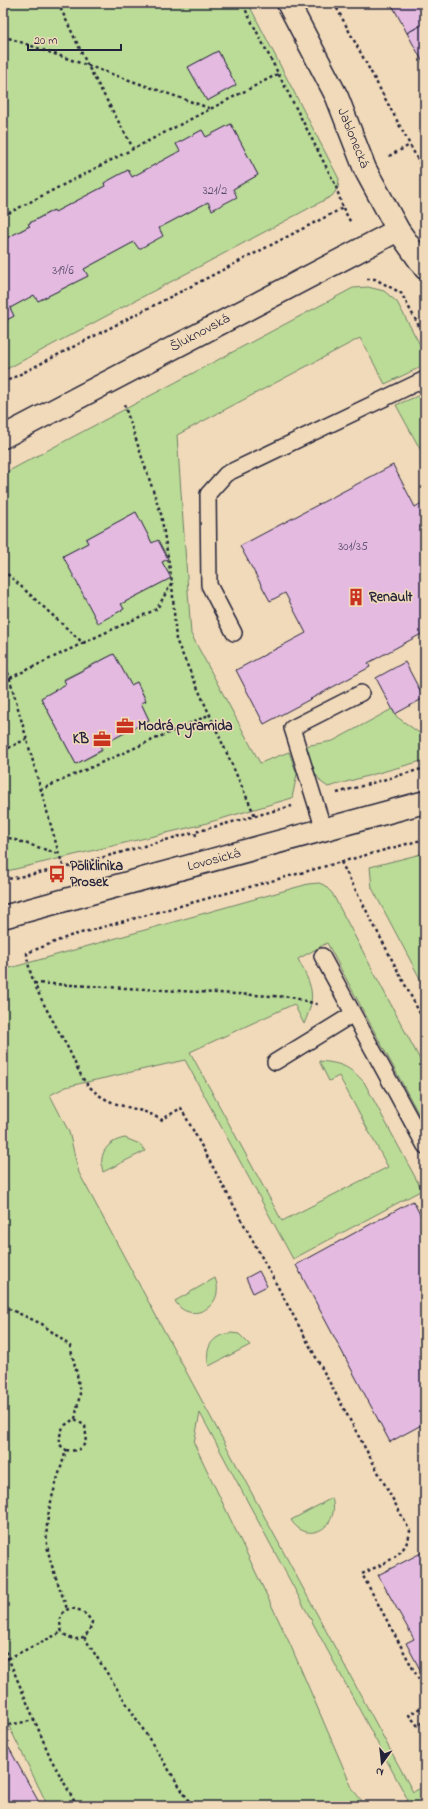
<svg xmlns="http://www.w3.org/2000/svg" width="428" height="1809" font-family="'Indie Flower',sans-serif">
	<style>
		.green { fill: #bbdc96; stroke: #6e7f68; fill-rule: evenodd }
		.building { fill: #e4bae1; stroke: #22223b }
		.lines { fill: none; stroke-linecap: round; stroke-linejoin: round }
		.lane-casing { stroke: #22223b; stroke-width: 18 }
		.street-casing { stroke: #22223b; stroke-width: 25 }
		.secondary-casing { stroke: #22223b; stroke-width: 25 }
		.path { stroke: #22223b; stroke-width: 2.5; stroke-dasharray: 3 3; stroke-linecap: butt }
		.lane { stroke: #f1dab9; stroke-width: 15 }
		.street { stroke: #f1dab9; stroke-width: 22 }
		.secondary { stroke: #f1dab9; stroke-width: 22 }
		.labels { text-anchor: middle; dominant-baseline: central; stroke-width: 3; stroke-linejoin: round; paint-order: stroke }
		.number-label { font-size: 12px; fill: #524864 }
		.street-label { font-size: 14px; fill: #22223b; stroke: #f1dab9 }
		.poi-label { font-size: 14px; font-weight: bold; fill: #22223b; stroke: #f1dab9; text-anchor: start }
	</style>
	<rect width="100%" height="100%" fill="#f1dab9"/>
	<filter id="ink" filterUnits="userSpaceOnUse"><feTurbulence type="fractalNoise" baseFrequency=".025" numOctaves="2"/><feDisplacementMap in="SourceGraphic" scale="8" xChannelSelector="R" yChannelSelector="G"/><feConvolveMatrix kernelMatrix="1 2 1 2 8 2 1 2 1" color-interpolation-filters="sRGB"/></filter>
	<g filter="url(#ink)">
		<path class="green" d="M3,3H248L339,179L338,188L332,196L3,371V322L14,316L10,308L34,295L38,301L88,276L84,269L134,242L137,246L162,233L159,228L208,202L212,210L233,189L258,175L231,124L206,137L202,130L176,144L180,151L132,177L128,170L104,183L105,186L55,212L53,210L29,223V226L3,240ZM218,51L236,85L207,101L188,67Z
			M368,287L384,291L397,302L425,354V365L385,384L360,338L177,435L191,634L260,763L289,752L297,774L292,798L200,825L3,872V474L353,288ZM136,512L152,543L167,559L162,562L171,578L121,604L124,609L63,556L88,543L86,539ZM114,654L131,685L137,682L146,700L141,703L149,720L100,746L102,751L76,764L41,698L66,684L64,679Z
			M425,393V458L396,405Z
			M392,709L397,717L425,737V760L328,787L321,782L315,773L305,746L333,741Z
			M425,853V988L372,888L370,867Z
			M319,883L324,885L332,893L425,1069V1126L327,943L298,959C312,987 317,994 304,1024L294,1004L190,1052L282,1221L388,1167L339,1076L329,1081L319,1061C341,1063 349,1066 364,1082L422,1190L293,1259L185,1060L78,1084L66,1087L50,1095L69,1132L79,1173L413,1792L425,1786V1806H400L408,1800L200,1413L194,1443L290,1644L353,1790L366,1806H48L3,1714V970L308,884Z
			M125,1138L140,1144L145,1151L103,1172C98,1154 107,1141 125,1138Z
			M215,1278C227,1307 189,1326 175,1301Z
			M231,1333L239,1334L250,1345L209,1366C204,1348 212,1335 231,1333Z
			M332,1498C341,1527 307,1546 291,1520Z"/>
		<path class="building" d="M391,3H425V23L407,33Z
			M425,23V66L407,33Z
			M218,51L236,85L207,101L188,67Z
			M231,124L258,175L233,189L237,197L212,210L208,202L159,228L163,236L139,249L134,242L84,269L88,276L38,301L34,295L10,308L14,316L3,322V240L30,226L28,224L54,210L55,212L105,186L104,183L128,170L132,177L180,151L176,144L202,130L206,137Z
			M393,465L415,507L425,501V632L368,663L370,667L264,724L236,670L306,633L285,593L270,601L240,546Z
			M136,512L152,543L158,540L168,559L162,562L171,578L121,604L124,609L98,623L63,556L88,543L86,539Z
			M114,654L131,685L137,682L146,701L141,703L149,720L100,746L102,750L76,764L41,698L66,684L64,680Z
			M405,662L424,698L395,714L376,678Z
			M413,1201L425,1224V1423L390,1442L296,1265Z
			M259,1271L267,1286L253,1293L246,1278Z
			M425,1551V1679L406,1643L414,1639L378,1575Z
			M9,1748L41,1806H3V1751Z"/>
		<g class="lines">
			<g class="lane-casing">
				<path id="lane" d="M234,633L209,585L208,494L226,474L425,379
					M324,830L292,728L361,693
					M322,956L425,1146
					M275,1062L353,1014"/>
			</g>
			<g class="street-casing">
				<path id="street" d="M288,3L337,97L365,169L398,230L425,268
					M3,437L398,230"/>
			</g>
			<g class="secondary-casing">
				<path id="secondary" d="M3,917L425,802"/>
			</g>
			<path class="path" d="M58,3L88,66L133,148
				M334,3L425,173
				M3,36L212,109
				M389,156L410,145
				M343,208L351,223
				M3,216L278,74
				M367,279H375L401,293L425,337
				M3,383L343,208L335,184L242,3
				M3,570L83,643L10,678
				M172,583L176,640L255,816
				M83,643L157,609L172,582L161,514L124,404
				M3,655L59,854L64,868
				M3,751L26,739
				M40,790L211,714
				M337,793L425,768
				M3,836L59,854
				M196,836L195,832L292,806
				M425,839L70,936L27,953C28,983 55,1023 69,1050C74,1060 79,1074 86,1083C90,1087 96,1094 102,1097C120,1109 143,1107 161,1120L181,1108L410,1531C407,1557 383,1563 362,1574L425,1691
				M341,862L425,1023
				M3,880L64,868L195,832
				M34,983L291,997L320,1005
				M425,1195L420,1198L425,1208
				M3,1306L42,1324L70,1346L77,1374L80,1394L75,1419C62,1425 59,1431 60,1445L66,1450C58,1480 44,1512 47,1544C50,1566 60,1587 67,1609
				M66,1450C84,1453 88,1443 85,1426L75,1419
				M84,1637L192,1806
				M3,1646L51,1759L77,1806
				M3,1661L62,1632C53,1605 79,1601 92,1622C89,1639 74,1645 62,1632
				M425,1705L409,1715L418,1726L425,1721
				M3,1726L35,1720"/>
			<use href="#lane" class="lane"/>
			<use href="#street" class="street"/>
			<use href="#secondary" class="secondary"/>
		</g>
	</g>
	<defs>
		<g id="building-bare" transform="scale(1.38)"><path d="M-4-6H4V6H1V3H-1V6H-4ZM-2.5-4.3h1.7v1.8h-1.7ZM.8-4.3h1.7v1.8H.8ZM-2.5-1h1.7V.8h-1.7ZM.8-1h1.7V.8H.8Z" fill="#c8321e" stroke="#f1dab9" stroke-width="2.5" paint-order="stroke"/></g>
		<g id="office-bare" transform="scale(1.38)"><path d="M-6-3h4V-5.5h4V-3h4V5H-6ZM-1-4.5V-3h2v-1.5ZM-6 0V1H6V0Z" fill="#c8321e" stroke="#f1dab9" stroke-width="2.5" paint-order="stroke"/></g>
		<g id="bus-bare" transform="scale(1.38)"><path d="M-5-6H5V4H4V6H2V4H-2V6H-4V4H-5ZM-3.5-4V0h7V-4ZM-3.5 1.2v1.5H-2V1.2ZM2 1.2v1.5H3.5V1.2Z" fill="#c8321e" stroke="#f1dab9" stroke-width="2.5" paint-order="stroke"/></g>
	</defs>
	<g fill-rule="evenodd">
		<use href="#building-bare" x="356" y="597"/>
		<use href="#office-bare" x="125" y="726"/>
		<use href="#office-bare" x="102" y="739"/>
		<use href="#bus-bare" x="57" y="874"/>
	</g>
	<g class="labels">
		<g class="number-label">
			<text x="215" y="191">321/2</text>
			<text x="63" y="271">319/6</text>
			<text x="353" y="547">301/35</text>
		</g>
		<g class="street-label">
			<text transform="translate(353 138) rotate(68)">Jablonecká</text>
			<text transform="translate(200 333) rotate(-28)">Šluknovská</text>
			<text transform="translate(214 860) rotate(-15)">Lovosická</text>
		</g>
		<g class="poi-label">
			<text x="369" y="597">Renault</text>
			<text x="138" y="726">Modrá pyramida</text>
			<text x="89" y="739" text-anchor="end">KB</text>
			<text x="70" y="866">Poliklinika<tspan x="70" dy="16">Prosek</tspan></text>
		</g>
	</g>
	<rect width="428" height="1809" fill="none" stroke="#f1dab9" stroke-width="16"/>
	<rect x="8" y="8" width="412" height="1793" fill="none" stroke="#22223b" stroke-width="1.5" filter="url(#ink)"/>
	<g transform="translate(382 1763) rotate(195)" stroke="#f1dab9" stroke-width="3" paint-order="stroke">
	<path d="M0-3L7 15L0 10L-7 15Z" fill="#22223b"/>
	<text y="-6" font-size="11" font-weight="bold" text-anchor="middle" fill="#22223b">N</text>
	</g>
	<path d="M28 44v6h93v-6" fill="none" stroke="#22223b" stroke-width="2"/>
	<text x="34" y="44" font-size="12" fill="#22223b" stroke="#f1dab9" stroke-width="3" paint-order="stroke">20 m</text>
</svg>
